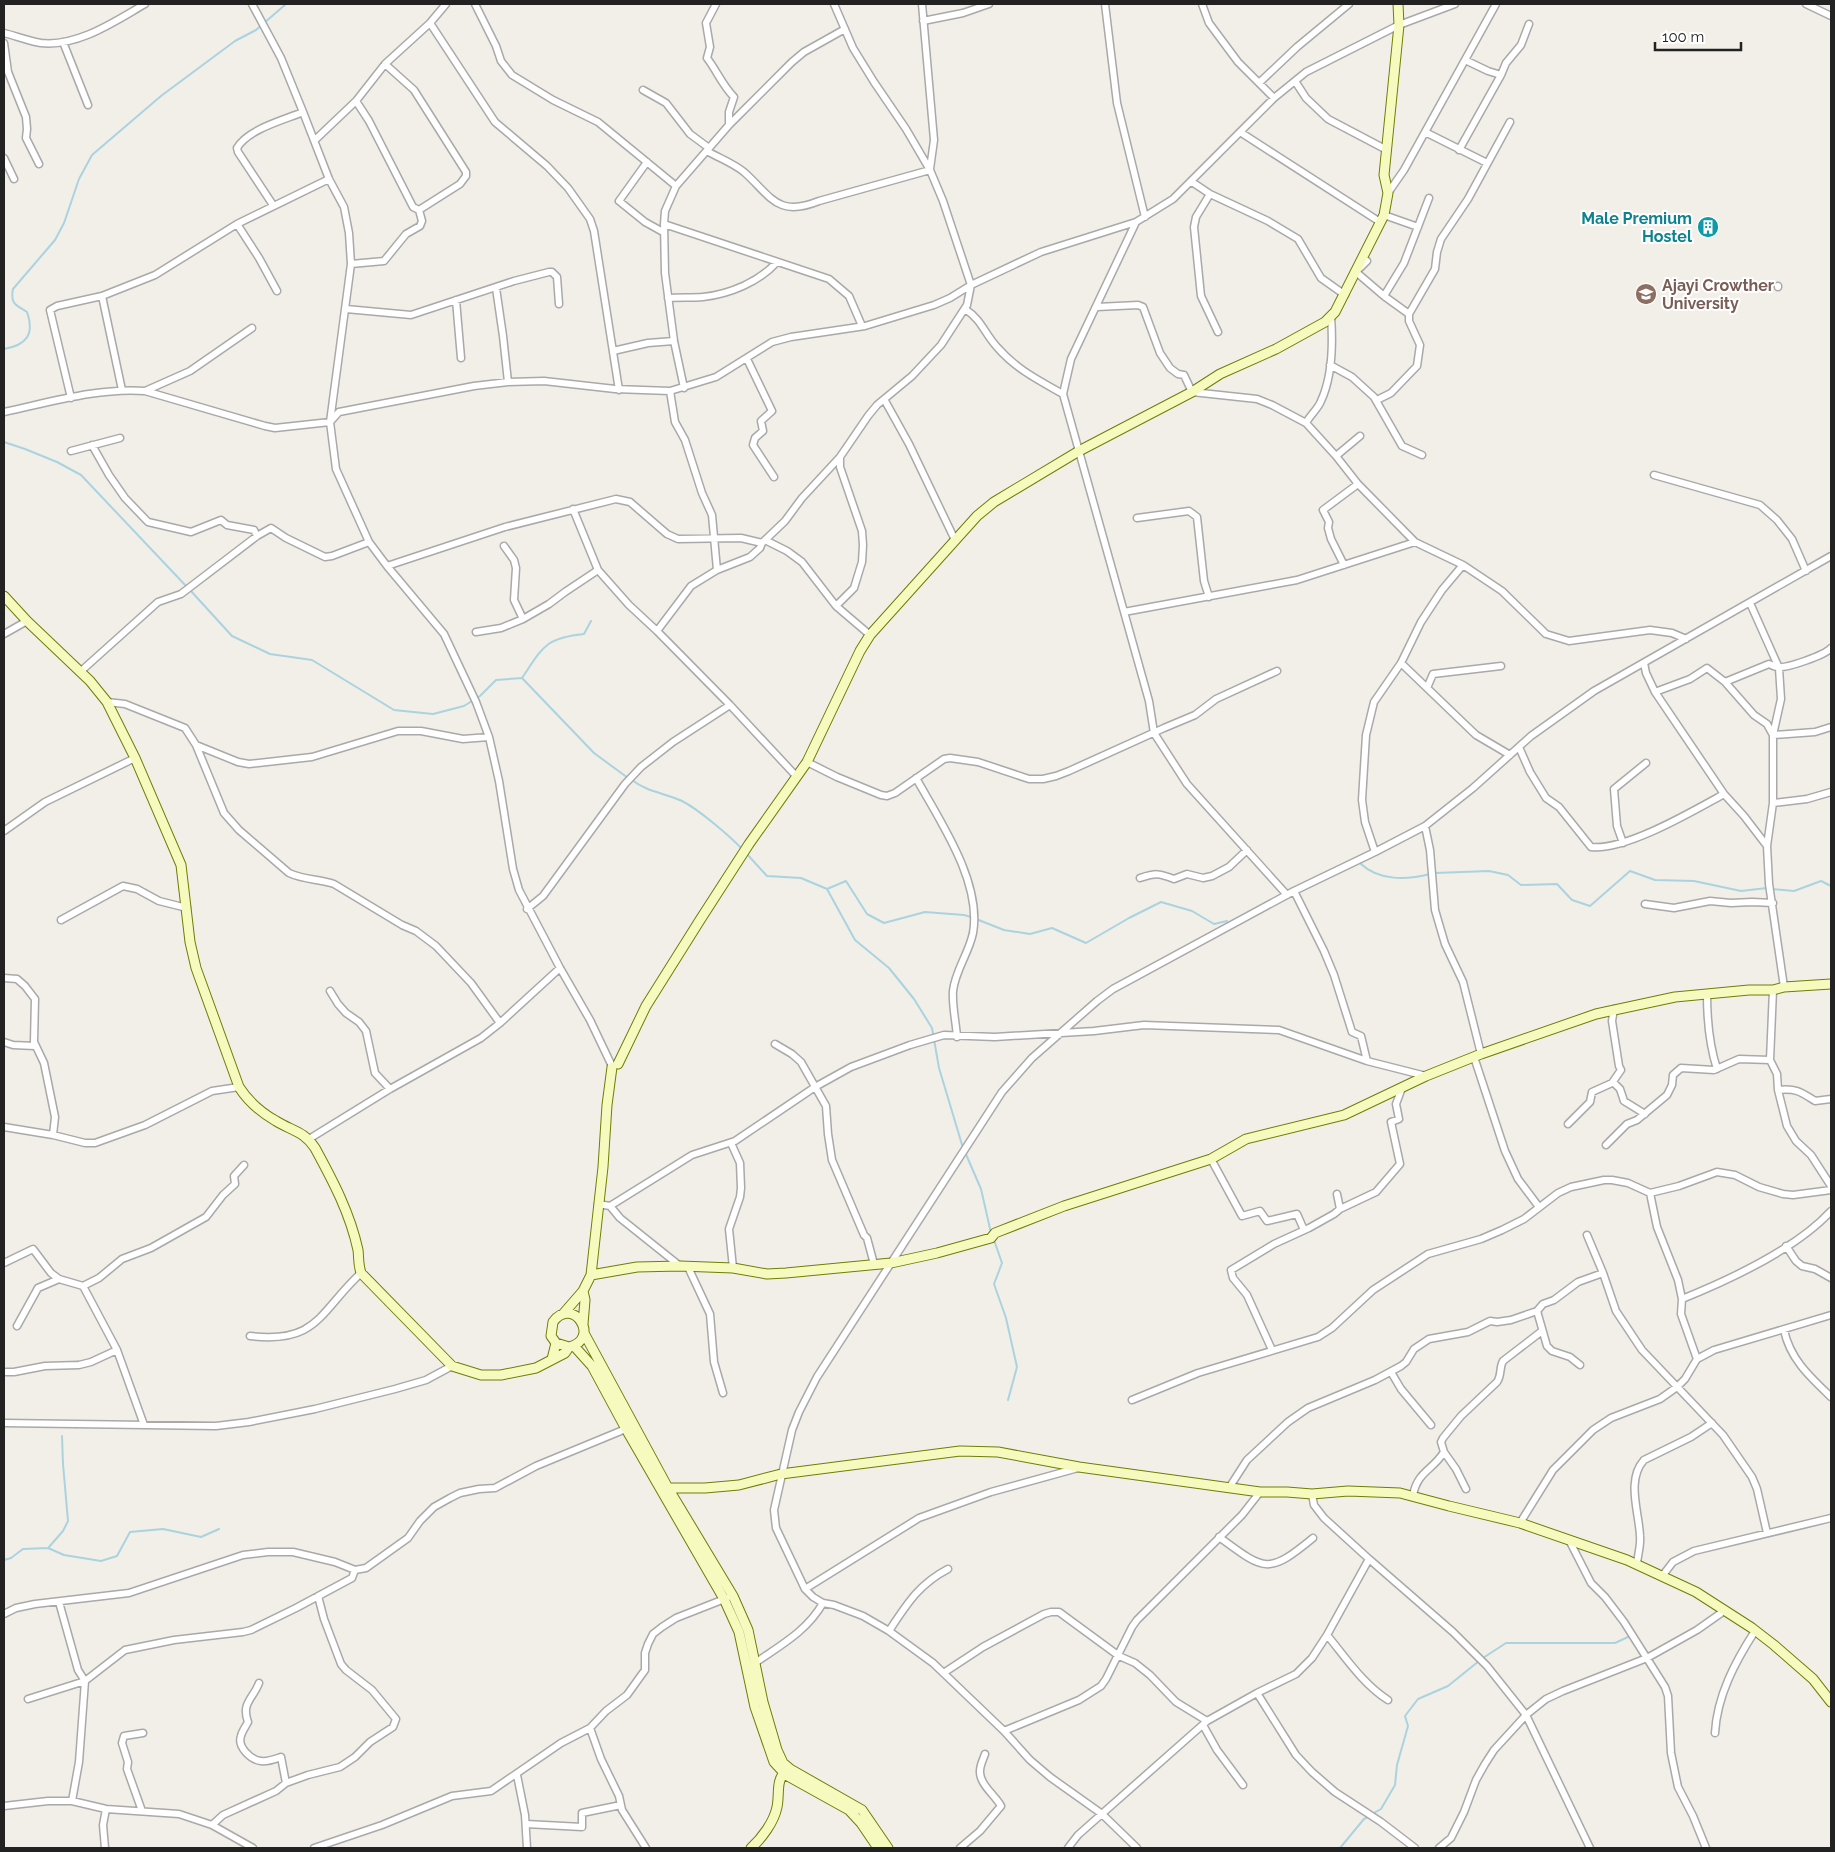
<svg xmlns="http://www.w3.org/2000/svg" width="1835" height="1852" font-family="Raleway,sans-serif">
	<style>
		.lines { fill: none; stroke-linecap: round; stroke-linejoin: round }
		.stream { stroke: #aad3df; stroke-width: 2 }
		.street-casing { stroke: #a9a9a9; stroke-width: 9 }
		.secondary-casing { stroke: #707d05; stroke-width: 11 }
		.street { stroke: #fff; stroke-width: 6 }
		.secondary { stroke: #f7fabf; stroke-width: 9 }
		.labels { text-anchor: middle; dominant-baseline: central; stroke-width: 4; stroke-linejoin: round; paint-order: stroke }
		.culture-label { font-size: 16px; font-weight: bold; fill: #0d838f; stroke: #fff; text-anchor: end }
		.education-label { font-size: 16px; font-weight: bold; fill: #785e54; stroke: #fff; text-anchor: start }
	</style>
	<rect width="100%" height="100%" fill="#f2efe9"/>
	<g class="lines">
		<path class="stream" d="M4,349C26,345 35,335 27,312C16,305 10,304 13,289L55,240L64,223L79,179L92,155L161,96L235,41L256,30L286,4
			M4,442L25,449L57,462L81,475L187,587
			M190,590L232,636L270,654L312,660L394,710L433,714L464,706L480,696L496,680L522,678L594,753L628,778
			M522,678C543,647 545,638 584,634L591,621
			M632,780C647,792 665,793 682,801C698,809 730,836 743,850
			M746,853L767,876L801,878L827,889L846,881L867,914L884,923L925,912L964,915L971,917
			M1361,864C1379,881 1407,880 1430,874
			M1435,873L1489,871L1508,875L1521,885L1557,884L1572,900L1590,906L1630,871L1655,880L1694,881L1741,891L1767,888
			M827,889L855,940L889,968L914,999L932,1028L939,1068L963,1148
			M1772,889L1794,891L1821,881L1831,886
			M976,919L1004,930L1030,934L1052,928L1086,943L1129,918L1161,902L1192,911L1214,924L1227,921
			M965,1152L981,1189L991,1233
			M994,1240L1002,1263L994,1284L1006,1318L1017,1367L1008,1400
			M49,1547L63,1531L68,1521L63,1464L62,1436
			M4,1560L11,1558L23,1549L48,1548L64,1555L101,1561L117,1556L130,1532L163,1529L201,1537L219,1529
			M1483,1658L1506,1643H1615L1628,1637
			M1372,1814L1381,1809L1395,1785L1397,1765L1408,1726L1405,1716L1418,1699L1448,1686L1479,1661
			M1340,1848L1364,1819L1368,1817"/>
		<g class="street-casing">
			<path id="street" d="M252,4L281,58L303,112L329,179L344,207L349,233L351,264L330,422L336,469L369,542L387,566L444,634L476,702L489,737L499,781L513,869L519,890L560,968L590,1020L611,1064
				M475,4L496,46L501,61L512,75L553,100L598,122L676,186
				M716,4L706,23L710,47L707,58C717,71 722,85 734,97L729,112V125
				M922,4L934,140L930,169
				M1105,4L1117,103L1145,217
				M1202,4L1209,23L1238,62L1274,98
				M1806,4L1831,16
				M923,21L963,13L989,4
				M430,23L495,122L547,166L568,188L590,219L594,231L619,390
				M4,33C16,36 29,41 41,43C78,47 115,21 145,4
				M63,42L88,105
				M4,43L8,72L26,117L27,129L26,138L39,164
				M1465,60L1488,71L1501,75
				M385,64L414,90L466,172V176L460,184L419,210
				M1295,81L1306,98L1328,119L1385,149
				M1259,83L1297,47L1349,4
				M643,90L666,103L690,134L709,148
				M1240,132L1380,222
				M1425,132L1487,163
				M315,140L356,101L385,64L430,23L446,4
				M1459,150L1501,75L1506,63L1521,45L1529,24
				M707,151C719,158 733,163 744,172C771,196 777,218 819,201L930,170
				M4,158L14,179
				M647,162L619,201L645,222L663,232
				M1192,182L1210,194L1268,221L1298,239L1321,278L1345,295
				M1388,193L1404,170L1496,4
				M1210,194L1196,217L1194,227L1201,296L1218,332
				M273,205L238,152L237,148C248,129 284,120 303,112
				M1384,215L1418,227
				M1136,222L1071,359L1063,394L1149,701L1154,733L1187,784L1287,895
				M237,224L259,258L277,291
				M664,224L829,279L849,296L862,326
				M1367,261L1356,272L1384,296L1409,314
				M351,264L384,261L406,234L420,226L422,221L419,210L413,207L369,121L356,101
				M1778,287V286
				M496,288L503,336L508,382
				M102,296L122,390
				M1384,296L1404,263L1429,198
				M668,298C679,297 692,298 703,297C730,294 759,282 777,262
				M456,300L461,358
				M1097,307L1138,305L1143,307L1160,353L1170,368L1178,374L1184,375L1192,392L1257,399L1272,405L1306,423L1336,456L1358,484L1415,542L1463,565L1502,591L1546,634L1569,641L1650,630L1672,633L1686,639
				M346,309L411,315L514,281L549,272H552L557,277L559,304
				M965,309C982,320 984,333 997,347C1016,369 1038,380 1063,394
				M613,351L648,343L674,341
				M747,359L772,411L761,421L763,431L755,438L753,445L774,477
				M1330,365L1352,377L1374,397L1402,446L1422,455
				M684,388L674,341L665,273L664,224L665,211L676,186L729,125L792,62L804,52L845,29
				M145,391L190,371L252,328
				M670,391L675,422L685,440L702,493L712,515L717,570
				M71,398L50,310L57,306L102,296L155,275L237,224L329,179
				M884,399L909,444L955,540
				M1377,400L1391,393L1417,366L1420,345L1409,321V314L1435,269L1437,252L1441,239L1468,199L1510,122
				M4,412C47,403 101,387 145,391L265,426L275,428L330,422L339,412L474,386L508,382L544,381L615,389L670,391L716,377L772,342L791,337L865,326L934,305L950,298L971,285L1041,252L1136,222L1173,199L1274,98L1306,72L1399,25L1455,4
				M1306,423C1310,415 1318,409 1321,401C1333,375 1333,343 1331,316
				M92,445L109,475L125,498L148,522L191,532L221,520L227,525L254,530L257,536
				M71,451L120,438
				M1336,456L1360,436
				M1654,475L1760,505L1777,520L1792,539L1806,571
				M573,509L598,570L629,605L657,631L730,705L797,777
				M1137,518L1189,511L1197,517L1204,581L1209,597
				M765,540L787,551L802,562L836,606L870,635
				M504,546L514,560L516,568L514,600L523,619
				M1344,565L1331,539L1328,528L1329,522L1323,510L1358,484
				M387,566L505,527L616,499L630,502L667,534L678,539L741,538L762,543
				M1750,603L1779,668L1781,699L1773,735V803L1767,846L1769,884L1784,987
				M836,606L854,588L862,562L863,545L862,531L840,467V457
				M1124,612L1297,580L1415,542
				M657,631L691,586L717,570L750,557L760,548L762,543L785,521L802,498L840,457L868,416L877,405L912,376L941,345L967,305L971,285L943,201L930,170L906,129L874,82L853,48L834,4
				M476,632L501,628L523,619L549,604L565,592L598,570
				M4,634L27,621
				M1401,663L1476,735L1510,755
				M1644,663L1646,673L1655,692L1724,794L1744,816L1767,846
				M80,672L158,602L181,594L257,536L271,528L286,538L325,557L332,556L369,542
				M1725,682L1769,664C1772,665 1774,667 1777,667C1786,669 1825,655 1831,648
				M1427,688L1433,674L1501,666
				M1655,692L1690,679L1707,668L1725,682L1754,715L1767,724L1773,735L1815,732L1831,727
				M107,702L125,704L185,728L196,745L224,813L239,830L289,873C304,880 319,879 334,884L402,925L416,931L436,946L471,983L500,1023
				M196,745L238,762L249,764L312,757L398,731H421L463,739L489,737
				M1519,747L1530,772L1546,798L1559,807L1591,847C1625,851 1693,811 1724,794
				M807,762L837,777L881,795L887,796L895,793L944,759L950,758L978,762L1029,779H1043L1056,776L1069,771L1164,728L1195,715L1216,699L1277,671
				M916,778C940,821 982,882 973,933C969,953 955,971 953,991C952,1006 956,1022 957,1037
				M1773,803L1807,799L1831,792
				M1425,826L1430,850L1435,910L1445,944L1463,982L1481,1054
				M4,831L45,802L135,758
				M1623,843L1617,826L1614,789L1646,763
				M1375,852L1365,822L1362,800L1366,735L1374,702L1401,663L1421,622L1442,590L1463,565
				M1140,878C1156,873 1158,873 1174,879L1187,874L1203,878L1212,876L1229,867L1247,850
				M1294,891L1324,951L1334,975L1352,1032L1361,1036L1367,1061
				M1645,904L1674,908L1710,901L1731,903L1752,902L1773,903
				M527,909L543,896L625,784L641,767L673,742L730,705
				M61,920L123,886L137,889L159,901L187,908
				M4,978L17,979L25,986L35,999L34,1042L44,1063L55,1117L53,1135
				M1773,990L1770,1060L1777,1074L1778,1090L1787,1126L1796,1141L1811,1155L1831,1186
				M330,991L338,1004L346,1013L359,1022L366,1031L375,1073L390,1089
				M1707,994C1707,1020 1709,1044 1717,1069
				M4,1042L13,1045L35,1046
				M775,1044L792,1054L801,1062L826,1106L828,1134L832,1160L864,1235L867,1238L874,1264
				M1474,1057L1505,1151L1518,1179L1539,1207
				M1613,1082L1620,1089L1624,1101L1645,1114
				M1778,1090C1796,1088 1801,1092 1815,1101L1831,1099
				M1568,1124L1590,1102L1592,1092L1612,1083L1621,1070L1619,1066L1612,1021L1614,1009
				M4,1127L53,1135L85,1143H95L145,1125L212,1091L239,1087
				M309,1139L390,1089L481,1038L500,1023L560,968
				M731,1143L740,1163L741,1188L740,1197L729,1229L733,1268
				M1606,1145L1627,1124L1637,1120L1667,1095L1672,1085L1673,1075L1681,1068L1714,1070L1739,1059L1770,1060
				M1211,1159L1242,1216L1260,1211L1267,1221L1297,1214L1304,1230
				M1650,1193L1679,1186L1717,1172L1735,1175L1759,1187L1783,1194L1793,1195L1831,1190
				M1337,1194L1340,1209
				M598,1204L610,1206L620,1218L680,1266
				M610,1206L692,1155L735,1141L815,1087L851,1067L910,1045L944,1035L995,1037L1094,1031L1144,1025L1279,1030L1367,1061L1426,1076
				M1587,1235L1603,1273L1616,1311L1642,1350L1723,1435L1752,1477L1757,1489L1767,1533
				M1786,1246L1796,1261L1802,1266L1815,1269L1831,1278
				M4,1263L33,1249L51,1273L59,1279L83,1286L99,1278L122,1259L151,1248L206,1217L223,1195L235,1184L234,1176L244,1165
				M688,1267L710,1314L714,1362L723,1393
				M83,1286L117,1350L144,1425
				M1682,1299C1729,1280 1797,1248 1831,1211
				M1537,1311L1547,1346L1552,1351L1570,1357L1580,1365
				M17,1326L38,1288L59,1279
				M1784,1330C1790,1359 1810,1377 1831,1397
				M250,1336C318,1344 319,1312 361,1273
				M1272,1350L1247,1295L1233,1278L1231,1270L1274,1244L1309,1228L1334,1214L1340,1209L1376,1192L1400,1164L1391,1122L1399,1119L1396,1104L1402,1088
				M4,1372H14L45,1366L79,1365L91,1362L117,1350
				M1391,1372L1401,1389L1431,1425
				M1132,1400L1198,1373L1318,1337L1332,1328L1373,1290L1428,1254L1481,1239L1502,1230L1524,1219L1558,1193L1571,1187L1604,1180H1612L1628,1183L1650,1193L1657,1227L1678,1280L1682,1299L1681,1314L1697,1359
				M4,1423L216,1426L249,1422L315,1409L395,1389L426,1380L452,1366
				M1444,1452L1456,1469L1466,1489
				M1229,1488L1247,1460L1288,1422L1308,1408L1375,1380L1401,1366L1406,1362L1414,1349L1429,1339L1468,1332L1490,1321L1497,1322L1511,1320L1537,1311L1543,1304L1554,1300L1578,1282L1603,1273
				M1312,1494L1314,1505L1324,1518L1369,1559L1453,1632L1487,1666L1526,1715L1590,1848
				M1413,1495C1418,1471 1432,1471 1444,1452L1441,1442L1443,1438L1461,1416L1497,1382C1502,1375 1499,1368 1503,1361L1542,1331
				M1520,1523L1553,1470L1593,1430L1611,1418L1660,1399L1677,1387L1685,1379L1697,1359L1714,1350L1831,1315
				M1219,1537C1265,1571 1268,1575 1313,1538
				M1569,1540L1591,1583L1605,1597L1624,1622L1665,1687L1668,1696L1671,1753L1678,1787L1693,1816L1706,1848
				M1637,1563C1638,1554 1641,1545 1640,1536C1639,1512 1626,1480 1644,1460L1691,1437L1712,1423
				M1663,1575L1673,1562L1694,1551L1831,1518
				M805,1589L919,1518L991,1492L1078,1468
				M59,1602L78,1670L85,1681L79,1762L72,1801
				M4,1614L16,1608L35,1604L129,1593L243,1555L268,1552H293L335,1562L355,1570L366,1568L408,1538L420,1521L434,1507L450,1498L460,1493L479,1489L495,1488L536,1466L628,1428
				M889,1631C907,1604 919,1584 948,1569
				M1327,1635C1346,1658 1363,1684 1388,1700
				M755,1663C781,1645 807,1631 823,1603
				M945,1672L983,1647L1044,1614L1051,1612H1059L1119,1656L1135,1663L1150,1675L1176,1702L1207,1721
				M259,1683C253,1699 241,1703 248,1722C246,1726 242,1731 241,1736C237,1747 251,1760 261,1761C268,1762 275,1759 281,1757L286,1783
				M1257,1693L1296,1755L1312,1772L1335,1792L1381,1822L1415,1848
				M28,1699L85,1681L125,1650L174,1640L243,1632L251,1630L296,1608L352,1578L355,1570
				M1203,1725L1217,1750L1243,1785
				M590,1728L601,1759L619,1796L622,1810L646,1848
				M1004,1731L1079,1700L1101,1686L1106,1679L1132,1627L1137,1620L1242,1515L1260,1492
				M1715,1733C1717,1696 1735,1662 1755,1631
				M517,1775L525,1815L527,1848
				M4,1806L48,1801H72L106,1809L179,1814L212,1825L253,1848
				M142,1811L127,1769L128,1762L122,1743L124,1736L143,1733
				M526,1824L582,1827V1813L621,1805
				M212,1825L223,1815L276,1791L286,1783L308,1775L340,1767L355,1757L370,1742L393,1727L396,1719L372,1690L346,1670L341,1664L324,1619L318,1596
				M105,1848L103,1825L106,1809
				M314,1848L382,1825L452,1796L491,1791L561,1743L590,1728L606,1711L627,1695L645,1670V1653L648,1644L653,1634L662,1627L676,1618L727,1598
				M960,1848L980,1831L1001,1806C996,1796 979,1784 980,1771C980,1765 983,1760 985,1754
				M1068,1848L1078,1835L1207,1721L1257,1693L1296,1674L1312,1658L1327,1635L1369,1559
				M1137,1848L1102,1814L1050,1777L1030,1760L1004,1731L933,1663L889,1631L863,1616L834,1605L823,1603L813,1597L805,1589L776,1528L774,1510L792,1430L799,1412L817,1377L1002,1092L1032,1058L1097,1001L1113,989L1294,891L1375,852L1425,826L1473,788L1531,736L1594,691L1831,556
				M1439,1848L1451,1838L1464,1812L1476,1780L1485,1764L1494,1750L1526,1715L1546,1699L1563,1691L1647,1658L1697,1630L1724,1611"/>
		</g>
		<g class="secondary-casing">
			<path id="secondary" d="M4,596L27,621L90,681L107,702L135,758L181,865L190,942L196,968L239,1087C248,1101 262,1113 276,1121C292,1131 304,1131 315,1148C333,1181 350,1213 358,1250C359,1258 358,1264 361,1273L452,1366L481,1375H501L536,1368L565,1353L569,1347
				M618,1064L646,1006L700,920L749,844L807,762L860,651L870,635L977,516L994,502L1079,451L1192,392L1220,374L1276,349L1325,322L1335,312L1384,215L1388,193L1384,175L1399,25L1398,4
				M591,1275L637,1267L680,1266L733,1268L767,1274L786,1273L891,1263L937,1253L991,1238L995,1233L1064,1206L1211,1159L1246,1139L1344,1115L1426,1076L1481,1054L1596,1014L1675,997L1749,990H1773L1784,987L1831,984
				M583,1291L585,1300L583,1324
				M563,1314L583,1291L591,1275L603,1167L607,1105L612,1067
				M584,1333L668,1488L733,1596L748,1630L763,1702L777,1750L783,1763L790,1769L862,1810L888,1848
				M574,1346L592,1366L626,1429L724,1599L739,1632L755,1707L774,1762L786,1775L849,1810L861,1823L878,1848
				M552,1359L556,1343L551,1336L553,1322C573,1295 602,1339 569,1347L556,1343
				M668,1488H705L739,1485L781,1474L960,1451L998,1452L1079,1467L1260,1492H1287L1312,1494L1348,1491L1400,1493L1449,1506L1520,1523L1627,1560L1696,1592L1752,1628L1774,1645L1813,1679L1831,1702
				M751,1848C762,1838 774,1822 777,1807C780,1793 775,1780 787,1770"/>
		</g>
		<use href="#street" class="street"/>
		<use href="#secondary" class="secondary"/>
	</g>
	<defs>
		<g id="building-disc" transform="scale(1.125)"><circle r="9.5" fill="#0f9aa8" stroke="#fff"/><path d="M-4-6H4V6H1V3H-1V6H-4ZM-2.5-4.3h1.7v1.8h-1.7ZM.8-4.3h1.7v1.8H.8ZM-2.5-1h1.7V.8h-1.7ZM.8-1h1.7V.8H.8Z" fill="#fff"/></g>
		<g id="university-disc" transform="scale(1.125)"><circle r="9.5" fill="#8d6e63" stroke="#fff"/><path d="M0-5L7-2L0 1L-7-2ZM-4 1L0 2.5L4 1V4Q0 6-4 4Z" fill="#fff"/></g>
	</defs>
	<g fill-rule="evenodd">
		<use href="#building-disc" x="1708" y="227"/>
		<use href="#university-disc" x="1646" y="294"/>
	</g>
	<g class="labels">
		<g class="culture-label">
			<text x="1692" y="218">Male Premium<tspan x="1692" dy="18">Hostel</tspan></text>
		</g>
		<g class="education-label">
			<text x="1662" y="285">Ajayi Crowther<tspan x="1662" dy="18">University</tspan></text>
		</g>
	</g>
	<rect width="1835" height="1852" fill="none" stroke="#222222" stroke-width="10"/>
	<path d="M1655 42v8h86v-8" fill="none" stroke="#222222" stroke-width="2.5"/>
	<text x="1662" y="42" font-size="15" fill="#222222" stroke="#ffffff" stroke-width="4" paint-order="stroke">100 m</text>
</svg>
